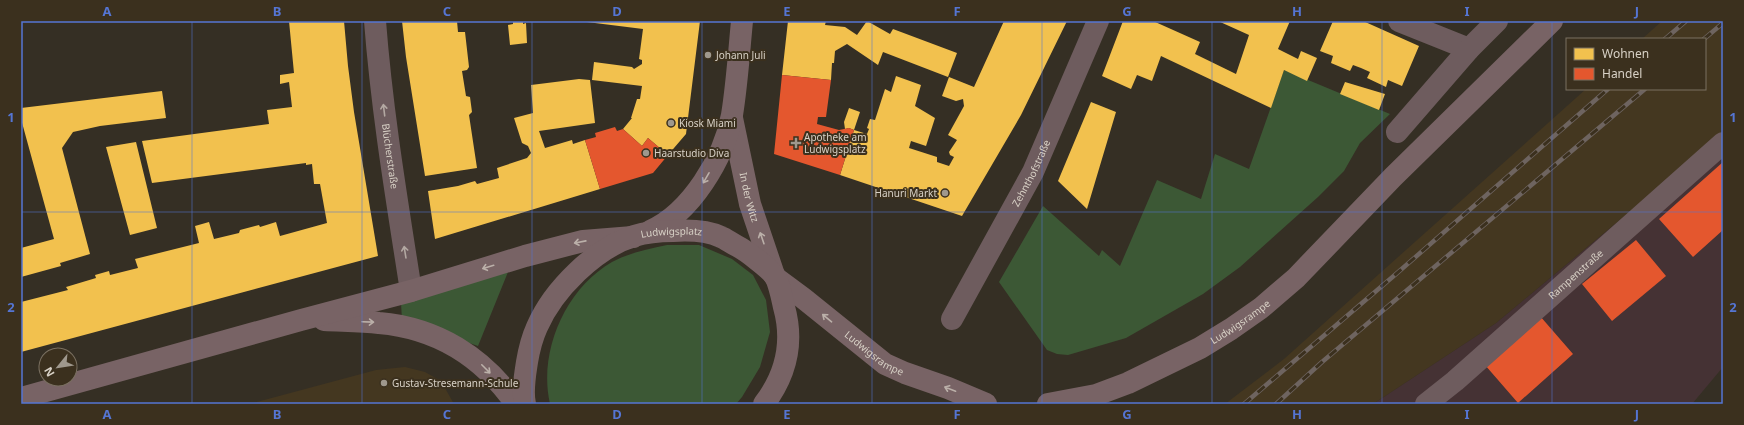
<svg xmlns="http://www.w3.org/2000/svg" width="1744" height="425" font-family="'Noto Sans',sans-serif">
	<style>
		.commercial { fill: #453234 }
		.built { fill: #443720 }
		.green { fill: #3c5835 }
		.homes { fill: #f2c14e }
		.shops { fill: #e4572e }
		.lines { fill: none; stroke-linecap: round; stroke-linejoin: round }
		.minor { stroke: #6e5c5e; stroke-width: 22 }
		.major { stroke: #786365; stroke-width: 22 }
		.rail-casing { stroke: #6e6460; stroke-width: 4.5 }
		.rail { stroke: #3b301e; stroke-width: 3; stroke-dasharray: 9; stroke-linecap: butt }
		.oneway { stroke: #b3a8a2 }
		.oneway2 { stroke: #bbb0a9 }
		.grid { fill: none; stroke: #5575d3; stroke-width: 1; stroke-opacity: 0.55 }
		.poi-dot { fill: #9f988d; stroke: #3b301e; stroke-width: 1.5 }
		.labels { text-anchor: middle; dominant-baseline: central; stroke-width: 4; stroke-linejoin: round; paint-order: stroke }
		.poi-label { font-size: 10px; fill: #d8d1c6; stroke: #3b301e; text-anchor: start }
		.street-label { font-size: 10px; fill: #d8d1c6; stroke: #3b301e }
		.neatline { fill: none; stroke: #5575d3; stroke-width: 1.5 }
		.grid-label { font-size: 13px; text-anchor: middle; font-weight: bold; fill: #5575d3 }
	</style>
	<rect width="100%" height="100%" fill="#352f24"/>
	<path class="commercial" d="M1723,134V367L1692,404H1373L1496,323Z"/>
	<path class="built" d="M1662,21H1723V134L1496,323L1373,404H1225L1284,359L1586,89H1705V39H1642Z
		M405,367L425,372L441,381L454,404H249L376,370Z"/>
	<path class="green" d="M1284,70L1390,114L1360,143L1344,171L1318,197L1240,267L1203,294L1126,338L1068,355L1057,354L1047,350L999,282L1043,206L1099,256L1102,250L1120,266L1157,180L1201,199L1215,154L1249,169Z
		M667,245H699L732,259L753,275L766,300L770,332L760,367L742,397L736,404H550C538,352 565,289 612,262C629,253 648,249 667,245Z
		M508,272L478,346L402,320L401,303Z"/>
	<path class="homes" d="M289,21H344L348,66L354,112L378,256L21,352V302L68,290L66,287L96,278L95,275L109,271L110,275L138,268L135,259L199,243L195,226L209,222L214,239L239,233L240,230L259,225L260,227L276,222L280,236L327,223L320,184H314L312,164L306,165V163L152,183L142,141L269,124L267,110L292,107L289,82L280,84V75L294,73Z
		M402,21H457L458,32H465L469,67L467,70L462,71L466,96L470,97L472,112L469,115L477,168L425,176L406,57Z
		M513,21H523V24L526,23L527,43L510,45L508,25L513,24Z
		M579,21H700L686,134L668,155L648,138L642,146L623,129L632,118H631L637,99H640L642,86L592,80L594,62L632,67L634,69L642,64V60L639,59L643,29Z
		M788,21H826L825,25L845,27L857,35L867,21L890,34L893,29L957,53L948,77L883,52L878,65L847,44L835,51L834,63H832L831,80L782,75Z
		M1004,21H1067L1021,115L962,216L840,175L854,130L867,134L869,129L867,128L870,119L875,120L885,89L891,92L896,76L921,85L915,106L935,118L926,146L911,141L909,148L937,157V162L949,166L954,157L950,155L949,152L957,140L948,135L964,106L963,99L956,101L942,96L949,77L974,87Z
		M1123,21H1153L1200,42L1195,54L1236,74L1249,35L1218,21H1290L1278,49L1298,59L1301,51L1317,58L1307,81L1284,70L1271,108L1161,56L1152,81L1137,75L1131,89L1102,76Z
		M1333,21H1363L1419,46L1402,86L1388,80L1386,87L1367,78L1370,72L1361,68L1353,65L1350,71L1331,63L1333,56L1320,51Z
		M579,79L590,80L595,123L539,131L545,148L572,140L573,144L585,140L600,189L435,239L428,191L458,186L475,181L477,184L499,178L497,168L527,158L531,153L528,146L522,143L514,118L533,113L531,85Z
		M1345,82L1385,94L1379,110L1340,94Z
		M162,91L166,118L100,126L73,132L62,148L90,254L60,263L61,266L21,277V248L54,239L21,119V108Z
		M1091,102L1116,112L1087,209L1058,181Z
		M849,108L860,112L854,130L849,128L845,129L844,122Z
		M136,142L157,228L130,235L106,147Z"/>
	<path class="shops" d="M782,75L831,80L826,117H818L817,124L839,130L849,128L854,130L840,175L774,154Z
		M615,127L617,131L623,129L642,146L648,138L668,155L653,173L600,189L585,140L596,137L595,133Z
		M1723,162V230L1693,257L1659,219Z
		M1636,240L1666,276L1612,321L1582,284Z
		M1540,316L1573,354L1518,403L1485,365Z"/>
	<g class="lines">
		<g class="minor">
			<path id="s1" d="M375,21C382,112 397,201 411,291"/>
			<path d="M1399,21L1469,49"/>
			<path d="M1397,132L1469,49L1497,21"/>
			<path id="s2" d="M952,319L1033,172L1098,21"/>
			<path id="s3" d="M1426,404L1455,381L1723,143"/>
		</g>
		<g class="major">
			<path id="s4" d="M732,118L750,204L774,275"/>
			<path d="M650,231C691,213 724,158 732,115C737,84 739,52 742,21"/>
			<path id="s5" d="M776,278L803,298L885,364L905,373L948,388L986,404"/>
			<path d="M324,320C342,321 361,321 379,323C437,328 483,357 516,404"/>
			<path d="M21,398L301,320L411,291L525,256L583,241L633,237"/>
			<path id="s6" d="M525,404C522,391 525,375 527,362C529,350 532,338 537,327C553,290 595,248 634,236C647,232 660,231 673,231C689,230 706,230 721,237C726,239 731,243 737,246C745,250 772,270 776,278C780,287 782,298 784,307C794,343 786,375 764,404"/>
			<path id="s7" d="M1048,404L1096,395L1128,383L1200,348L1231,329L1261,308L1296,278L1393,177L1552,21"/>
		</g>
		<g class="rail-casing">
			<path id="rail" d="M1665,39L1686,21
				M1704,39L1723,23
				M1244,404L1396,274L1608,89
				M1276,404L1322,362L1645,89"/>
		</g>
		<use href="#rail" class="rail"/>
	</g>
	<defs><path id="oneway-shaft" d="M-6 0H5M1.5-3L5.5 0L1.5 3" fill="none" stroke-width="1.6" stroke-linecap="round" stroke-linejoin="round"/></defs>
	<g class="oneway">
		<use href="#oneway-shaft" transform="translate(384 110) rotate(-97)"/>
		<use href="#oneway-shaft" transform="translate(405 252) rotate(-99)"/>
	</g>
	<g class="oneway2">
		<use href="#oneway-shaft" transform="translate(706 178) rotate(120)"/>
		<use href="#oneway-shaft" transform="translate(762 238) rotate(-109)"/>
		<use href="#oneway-shaft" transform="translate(580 242) rotate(169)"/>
		<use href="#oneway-shaft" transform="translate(488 267) rotate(163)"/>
		<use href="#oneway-shaft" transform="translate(827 318) rotate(-140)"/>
		<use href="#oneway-shaft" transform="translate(368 322) rotate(2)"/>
		<use href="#oneway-shaft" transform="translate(486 369) rotate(45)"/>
		<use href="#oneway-shaft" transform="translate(950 389) rotate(-159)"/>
	</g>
	<path class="grid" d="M192,21V404M362,21V404M532,21V404M702,21V404M872,21V404M1042,21V404M1212,21V404M1382,21V404M1552,21V404M21,212H1723"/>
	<g class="poi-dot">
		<circle cx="708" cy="55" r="4"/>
		<circle cx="671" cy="123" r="4"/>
		<path d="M794 137h4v4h4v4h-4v4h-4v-4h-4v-4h4z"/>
		<circle cx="646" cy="153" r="4"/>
		<circle cx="945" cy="193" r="4"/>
		<circle cx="384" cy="383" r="4"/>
	</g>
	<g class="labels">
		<g class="poi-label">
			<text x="716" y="55">Johann Juli</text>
			<text x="679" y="123">Kiosk Miami</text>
			<text x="804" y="137">Apotheke am<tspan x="804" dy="12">Ludwigsplatz</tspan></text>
			<text x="654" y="153">Haarstudio Diva</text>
			<text x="937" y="193" text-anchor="end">Hanuri Markt</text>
			<text x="392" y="383">Gustav-Stresemann-Schule</text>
		</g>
		<g class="street-label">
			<text stroke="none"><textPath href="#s1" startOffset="136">Blücherstraße</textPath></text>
			<text stroke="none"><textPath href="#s2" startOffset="166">Zehnthofstraße</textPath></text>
			<text stroke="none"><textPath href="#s4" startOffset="81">In der Witz</textPath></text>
			<text stroke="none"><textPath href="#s6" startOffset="253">Ludwigsplatz</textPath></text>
			<text stroke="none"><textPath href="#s3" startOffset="198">Rampenstraße</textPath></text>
			<text stroke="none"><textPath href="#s7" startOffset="211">Ludwigsrampe</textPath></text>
			<text stroke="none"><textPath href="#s5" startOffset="124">Ludwigsrampe</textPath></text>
		</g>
	</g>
	<rect width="1744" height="425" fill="none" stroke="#3b301e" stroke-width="44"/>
	<rect x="1566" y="38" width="140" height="52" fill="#3b301e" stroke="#7a7061"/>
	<rect x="1574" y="48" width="20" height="12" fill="#f2c14e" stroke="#7a7061"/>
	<text x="1602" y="58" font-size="12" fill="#d8d1c6">Wohnen</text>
	<rect x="1574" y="68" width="20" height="12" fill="#e4572e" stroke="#7a7061"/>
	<text x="1602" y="78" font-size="12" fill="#d8d1c6">Handel</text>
	<g transform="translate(58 367) rotate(240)"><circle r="19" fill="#3b301e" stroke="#7a7061"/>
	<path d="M0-3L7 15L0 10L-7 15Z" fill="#9f988d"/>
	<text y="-6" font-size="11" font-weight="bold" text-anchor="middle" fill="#d8d1c6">N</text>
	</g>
	<rect x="22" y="22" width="1700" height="381" class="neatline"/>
	<g class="grid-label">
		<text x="107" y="16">A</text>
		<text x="277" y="16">B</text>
		<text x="447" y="16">C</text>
		<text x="617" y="16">D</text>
		<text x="787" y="16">E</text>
		<text x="957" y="16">F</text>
		<text x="1127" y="16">G</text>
		<text x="1297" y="16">H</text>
		<text x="1467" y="16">I</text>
		<text x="1637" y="16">J</text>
		<text x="11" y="122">1</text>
		<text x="1733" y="122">1</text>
		<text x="11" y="312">2</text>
		<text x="1733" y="312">2</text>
		<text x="107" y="419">A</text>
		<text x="277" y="419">B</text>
		<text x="447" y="419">C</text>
		<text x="617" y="419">D</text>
		<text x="787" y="419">E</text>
		<text x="957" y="419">F</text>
		<text x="1127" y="419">G</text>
		<text x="1297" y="419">H</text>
		<text x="1467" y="419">I</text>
		<text x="1637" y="419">J</text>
	</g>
</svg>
